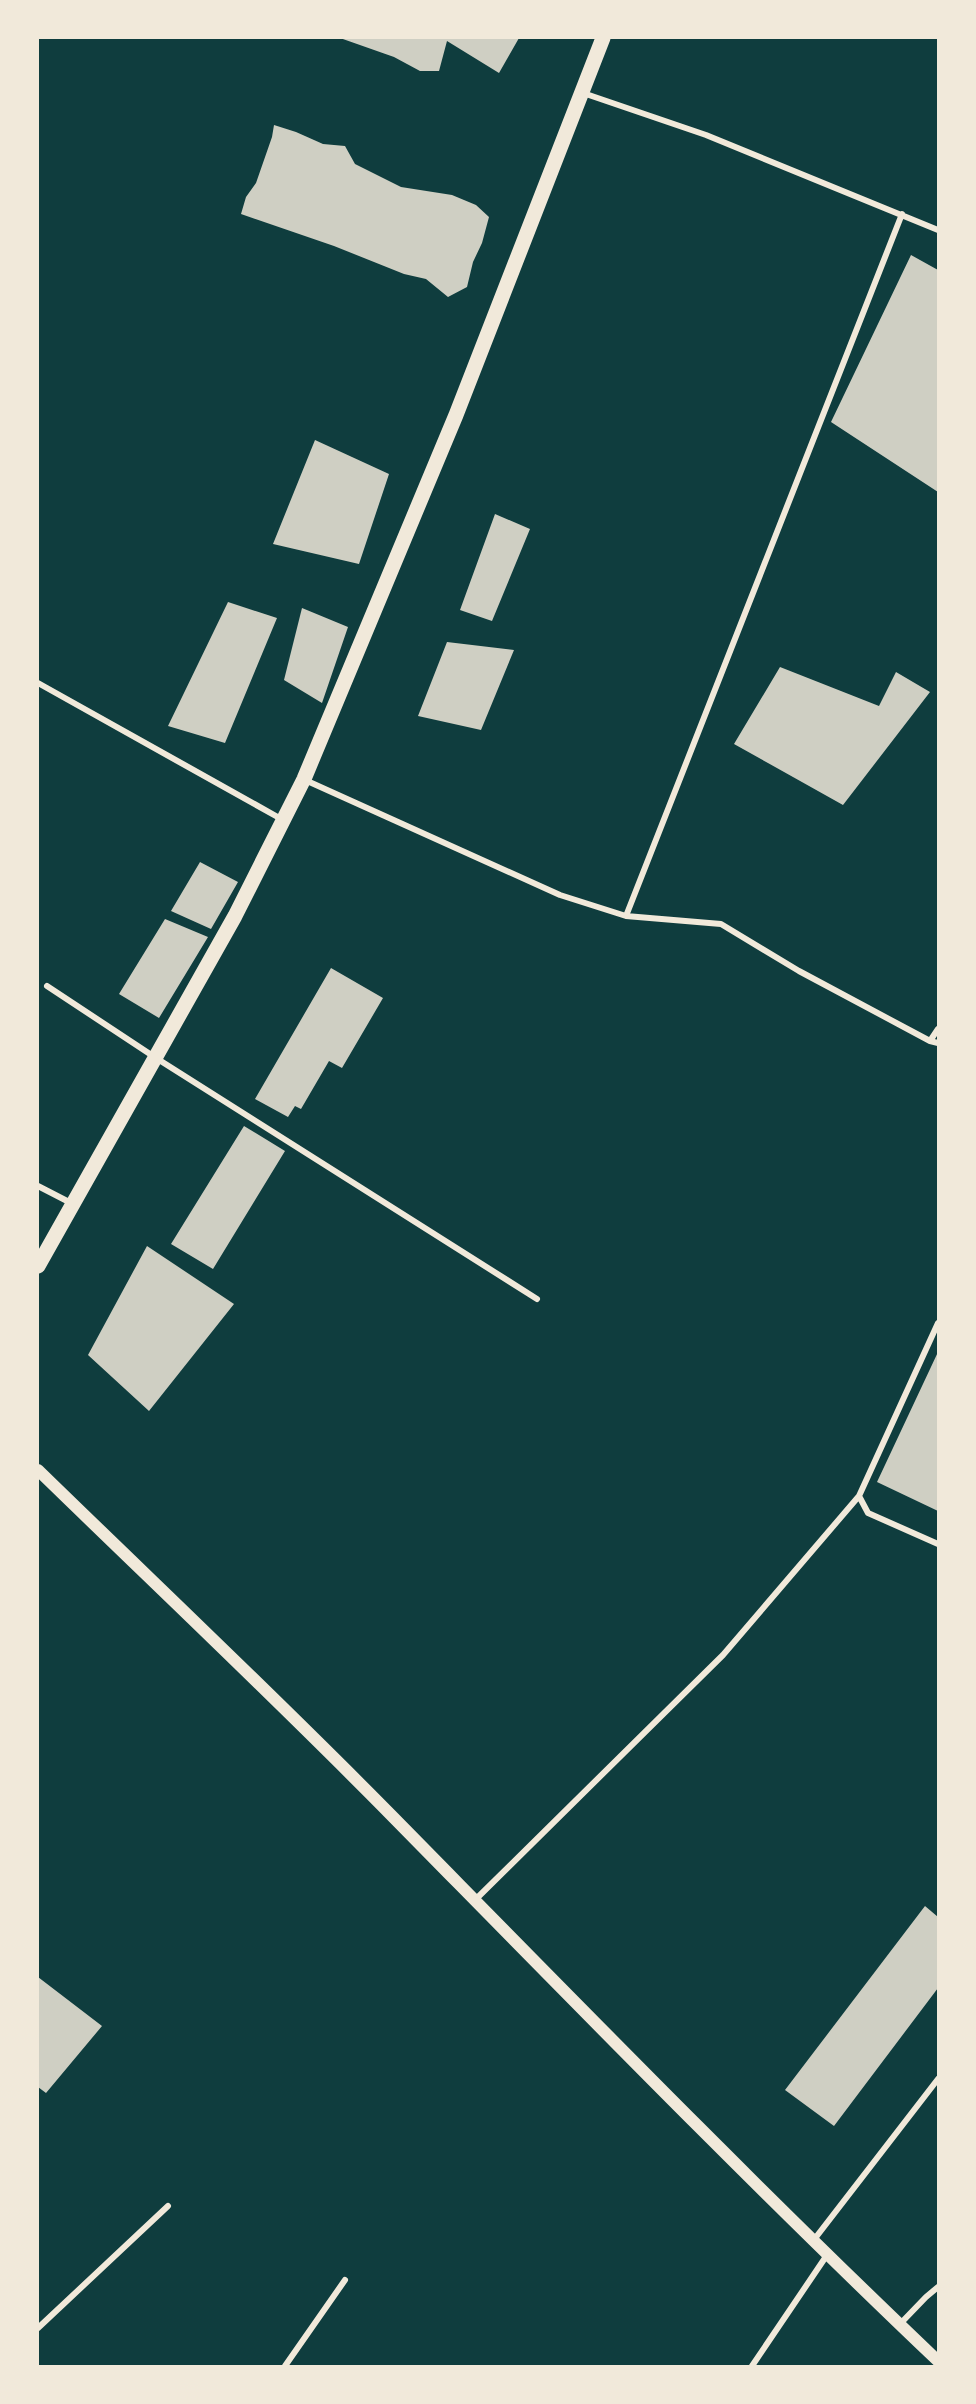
<svg xmlns="http://www.w3.org/2000/svg" width="976" height="2404" font-family="Signika,sans-serif">
	<style>
		.building { fill: #cfcfc3 }
		.lines { fill: none; stroke-linecap: round; stroke-linejoin: round }
		.minor { stroke: #f1e9da; stroke-width: 6 }
		.secondary { stroke: #f1e9da; stroke-width: 12 }
		.primary { stroke: #f1e9da; stroke-width: 15 }
	</style>
	<rect width="100%" height="100%" fill="#0f3d3e"/>
	<path class="building" d="M340,38H519L499,73L447,41L439,71H420L394,57Z
		M274,125L296,132L323,144L345,146L355,164L401,187L452,195L476,205L489,217L482,243L473,262L467,287L448,297L426,279L404,274L334,246L241,214L246,197L256,183L272,137Z
		M911,255L938,270V492L831,422Z
		M315,440L389,474L359,564L273,544Z
		M495,514L530,529L492,621L460,610Z
		M228,602L277,618L225,743L168,726Z
		M302,608L348,627L322,703L284,680Z
		M447,642L514,650L481,730L418,716Z
		M780,667L879,706L896,672L930,692L843,805L734,744Z
		M200,862L238,882L211,929L171,911Z
		M165,919L208,937L159,1018L119,994Z
		M331,968L383,998L342,1068L329,1061L301,1109L295,1106L288,1117L255,1099Z
		M244,1126L285,1151L213,1269L171,1244Z
		M147,1246L234,1304L149,1411L88,1355Z
		M938,1352V1511L877,1482Z
		M925,1906L938,1917V1988L834,2126L785,2090Z
		M38,1977L102,2026L46,2093L38,2087Z"/>
	<g class="lines">
		<path class="minor" d="M583,93L706,135L938,230
			M38,683L283,820
			M305,780L560,895L626,916L721,924L799,971L930,1041L938,1043
			M626,916L902,214
			M47,986L156,1058L537,1299
			M930,1041L938,1029
			M38,1186L71,1203
			M938,1323L859,1496L868,1513L938,1544
			M474,1901L723,1655L859,1496
			M813,2241L938,2079
			M900,2324L926,2297L938,2287
			M38,2328L168,2206
			M285,2366L345,2280
			M752,2366L827,2255"/>
		<path class="secondary" d="M38,1470C156,1585 277,1699 393,1817C573,2000 752,2184 938,2361"/>
		<path class="primary" d="M38,1266L235,916L304,779L456,415L603,38"/>
	</g>
	<rect width="976" height="2404" fill="none" stroke="#f1e9da" stroke-width="78"/>
</svg>
